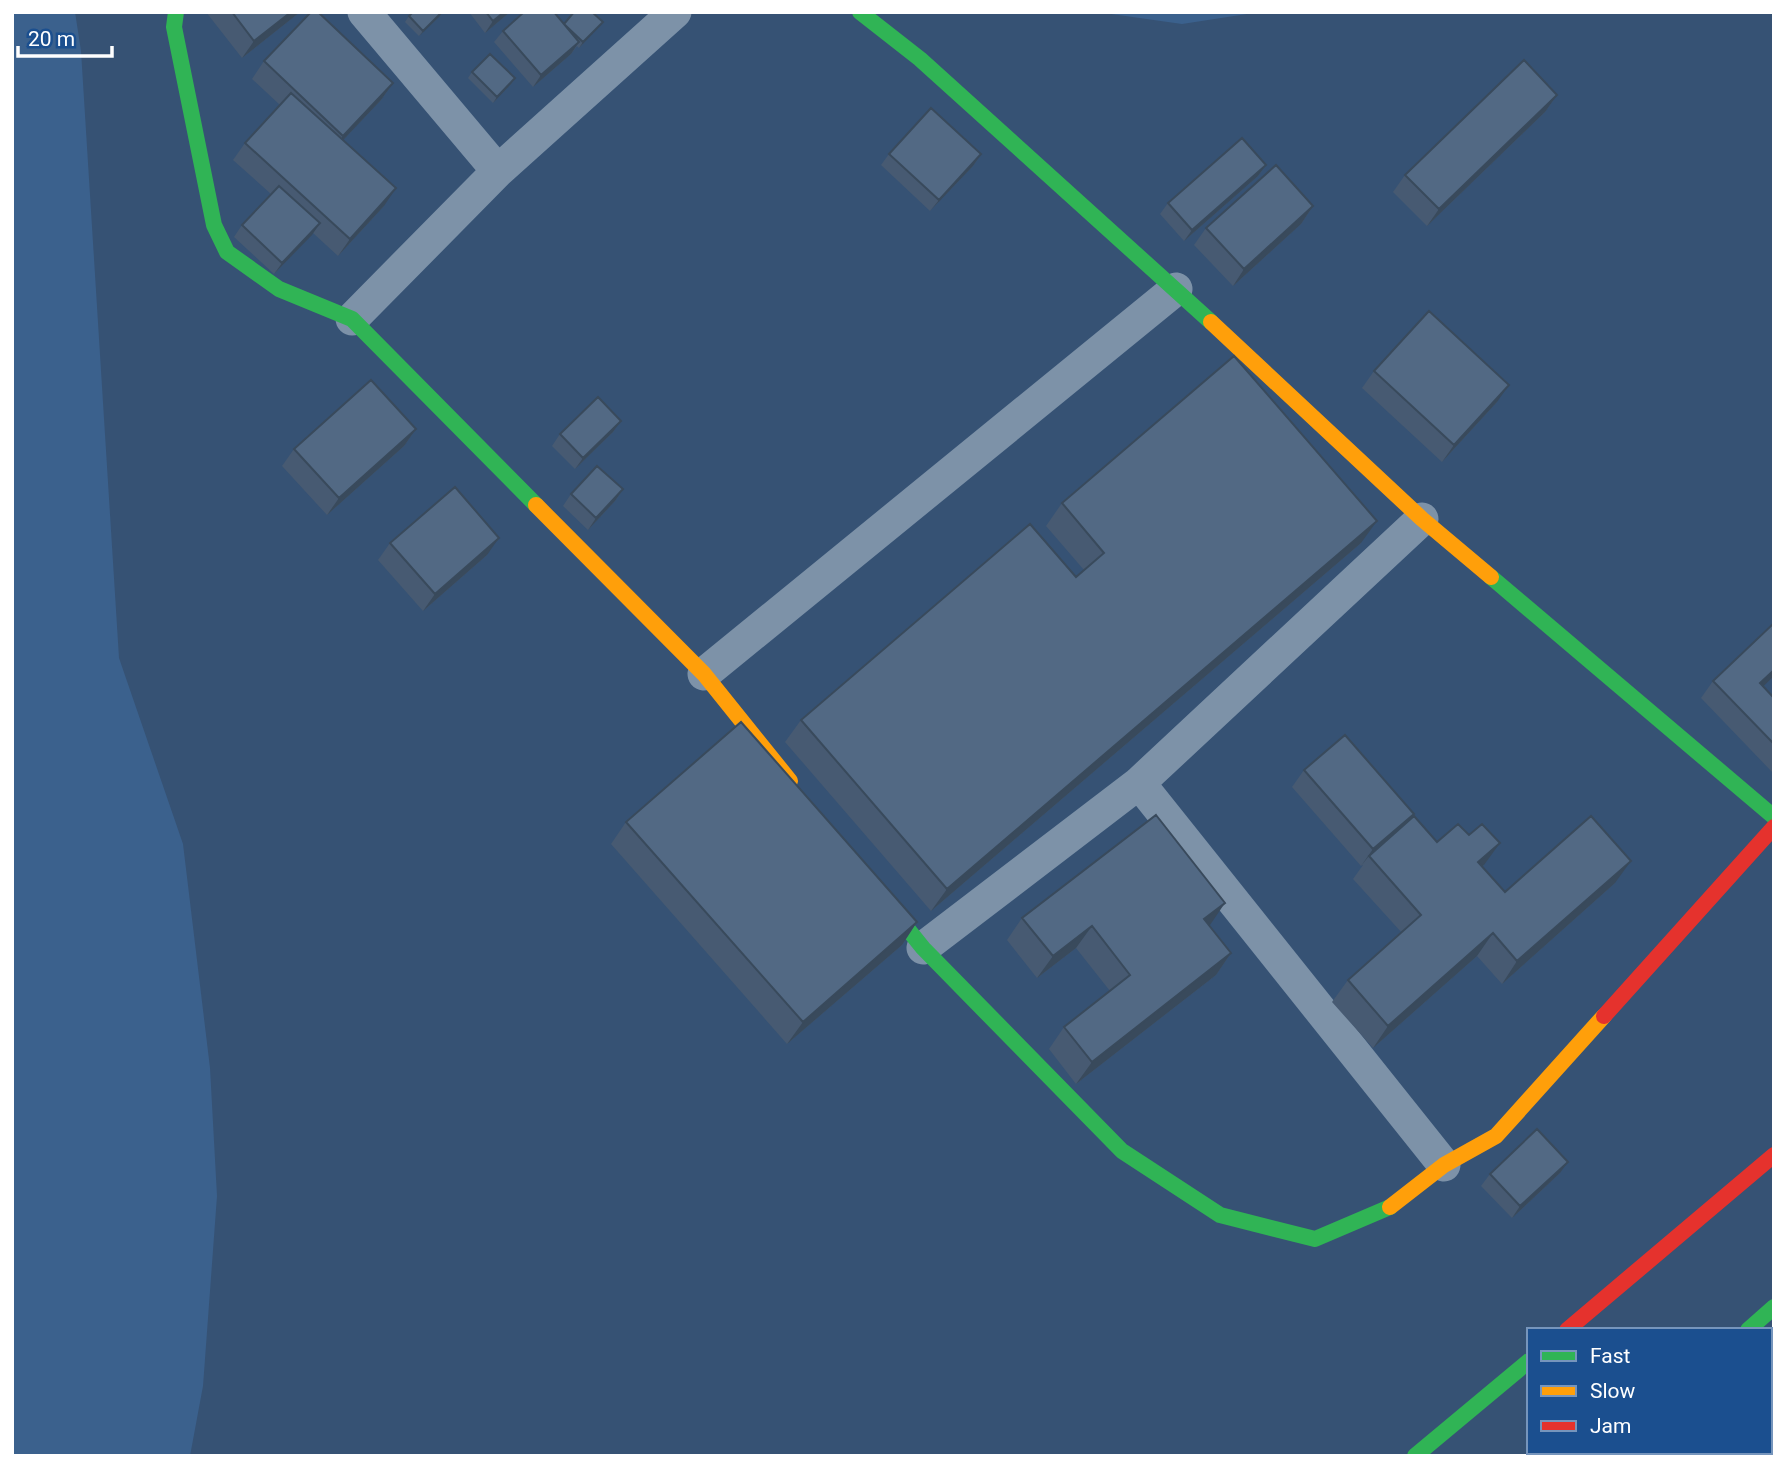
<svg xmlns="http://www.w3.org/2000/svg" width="1786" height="1468" font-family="Roboto,sans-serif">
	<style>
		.water { fill: #3b618d }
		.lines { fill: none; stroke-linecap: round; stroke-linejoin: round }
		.street { stroke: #7d92a8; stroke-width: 33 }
		.fast { stroke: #30b455; stroke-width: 16 }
		.slow { stroke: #ff9f0a; stroke-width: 16 }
		.jam { stroke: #e5322d; stroke-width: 16 }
		.wall { fill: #475a72 }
		.shaded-wall { fill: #394a5c }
		.building { fill: #526984; stroke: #394a5c; stroke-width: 2 }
	</style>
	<rect width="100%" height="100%" fill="#365274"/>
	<path class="water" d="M12,12H75L81,51L119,658L183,844L210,1068L217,1196L203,1386L190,1456H12Z
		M1097,12H1260L1182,24Z"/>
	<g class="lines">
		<path class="street" d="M364,12L498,171
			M352,319L498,171L675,12
			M704,674L1176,289
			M1139,783L1444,1165
			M923,948L1139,783L1422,519"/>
		<path class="fast" d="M176,12L174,27L214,225L227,252L279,289L352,319L536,505
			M860,12L920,59L1211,322
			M1491,577L1774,817
			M877,891L923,948L1122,1151L1220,1215L1315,1239L1390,1207
			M1748,1330L1774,1307
			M1415,1456L1529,1361"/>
		<path class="slow" d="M1211,322L1422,519L1491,577
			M536,505L704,674L790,781
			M1390,1207L1444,1165L1496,1136L1604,1016
			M1604,1456L1608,1452"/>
		<path class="jam" d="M1604,1016L1774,827
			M1567,1330L1774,1155"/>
	</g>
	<path class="wall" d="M206,12H300L242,58Z
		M469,12H510L485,33Z
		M409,16L439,17L419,36L405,22Z
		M603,22L598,28L579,48L577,46L571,54L533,87L494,42L503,31L563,24Z
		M264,61L393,83L381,100L343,140L384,206L338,256L313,233L274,274L234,237L242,225L271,194L233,160L245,143L280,105L252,79Z
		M472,72L515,78L511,84L493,103L468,78Z
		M1557,95L1545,112L1427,226L1393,192L1405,175Z
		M889,154H981L973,166L930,211L881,165Z
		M1266,165L1258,176L1184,241L1160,214L1168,203Z
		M1313,206L1301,224L1233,286L1194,245L1206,228Z
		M1374,371L1497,402L1442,462L1362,388Z
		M621,421L613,432L575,469L552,446L560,434Z
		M416,429L404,446L327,515L282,466L294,449Z
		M623,489L615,501L588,530L563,506L571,494Z
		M1062,503L1361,543L931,911L785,742L801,720L1076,577L1084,570L1046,526Z
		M390,543L487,555L423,611L378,560Z
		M1774,676L1762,687L1774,698V774L1701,698L1713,681Z
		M1304,770L1409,820L1437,842L1484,865L1482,867L1505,892L1615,883L1502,984L1477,956L1373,1048L1332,1002L1348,980L1402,933L1353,879L1363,865L1361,866L1292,787Z
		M626,822L917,922L902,945L787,1044L611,844Z
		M1022,918L1209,925L1231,953L1216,975L1076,1084L1049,1049L1064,1027L1110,991L1076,948L1037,978L1007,940Z
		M1560,1173L1512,1218L1481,1186L1490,1174Z"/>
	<path class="shaded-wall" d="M291,12H300L242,58L254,41Z
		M442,12L439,17L419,36L423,31Z
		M504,12H510L485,33L493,21Z
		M603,22L598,28L579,48L583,42Z
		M579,42L571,54L533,87L541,75Z
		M515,78L511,84L493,103L497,97Z
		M393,83L381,100L331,153L343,136Z
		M1557,95L1545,112L1427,226L1439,209Z
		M981,154L973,166L930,211L939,200Z
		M1266,165L1258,176L1184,241L1192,230Z
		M396,188L384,206L338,256L350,239Z
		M1313,206L1301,224L1233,286L1244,269Z
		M320,223L312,235L274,274L282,263Z
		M1509,385L1497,402L1442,462L1454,445Z
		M621,421L613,432L575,469L583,458Z
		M416,429L404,446L327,515L339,498Z
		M623,489L615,501L588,530L596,518Z
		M1377,521L1361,543L931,911L947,889Z
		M499,538L487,555L423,611L435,594Z
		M1774,670V676L1748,701L1760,683Z
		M1414,814L1402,831L1369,856L1361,866L1373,849Z
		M1500,843L1484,865L1462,884L1478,862Z
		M1631,861L1615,883L1502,984L1517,961Z
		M1225,903L1210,925L1189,941L1204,919Z
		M917,922L902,945L787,1044L803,1022Z
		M1092,926L1076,948L1037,978L1053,956Z
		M1493,933L1477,956L1373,1048L1388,1026Z
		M1231,953L1216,975L1076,1084L1092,1062Z
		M1568,1162L1560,1173L1512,1218L1520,1206Z"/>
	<path class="building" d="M232,12H291L254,41Z
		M311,12H318L393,83L343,136L264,61Z
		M413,12H442L423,31L409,16Z
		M486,12H504L493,21Z
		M524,12H554L579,42L541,75L503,31Z
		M574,12H592L603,22L583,42L564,24Z
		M490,54L515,78L497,97L472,72Z
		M1524,60L1557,95L1439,209L1405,175Z
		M291,93L396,188L350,239L245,143Z
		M931,108L981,154L939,200L889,154Z
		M1242,138L1266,165L1192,230L1168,203Z
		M1276,165L1313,206L1244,269L1206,228Z
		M279,186L320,223L282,263L242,225Z
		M1429,311L1509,385L1454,445L1374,371Z
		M1234,356L1377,521L947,889L801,720L1030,524L1076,577L1104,553L1062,503Z
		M371,380L416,429L339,498L294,449Z
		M598,397L621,421L583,458L560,434Z
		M597,466L623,489L596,518L571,494Z
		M455,487L499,538L435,594L390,543Z
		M1774,623V670L1760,683L1774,698V744L1713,681Z
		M741,722L917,922L803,1022L626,822Z
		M1345,735L1414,814L1373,849L1304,770Z
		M1156,815L1225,903L1204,919L1231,953L1092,1062L1064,1027L1130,975L1092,926L1053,956L1022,918Z
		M1414,816L1437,842L1458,824L1469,835L1482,824L1500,843L1478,862L1505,892L1591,816L1631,861L1517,961L1493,933L1388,1026L1348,980L1421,915L1369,856Z
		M1537,1129L1568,1162L1520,1206L1490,1174Z"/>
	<rect width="1786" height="1468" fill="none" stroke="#ffffff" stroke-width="28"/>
	<rect x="1527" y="1328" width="245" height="126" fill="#1b4f8f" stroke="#7695bc" stroke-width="2"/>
	<rect x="1541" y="1351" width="35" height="10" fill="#30b455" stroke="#7695bc" stroke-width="2"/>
	<text x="1590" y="1363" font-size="21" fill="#ffffff">Fast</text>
	<rect x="1541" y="1386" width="35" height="10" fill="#ff9f0a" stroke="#7695bc" stroke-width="2"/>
	<text x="1590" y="1398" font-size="21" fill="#ffffff">Slow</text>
	<rect x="1541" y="1421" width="35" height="10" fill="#e5322d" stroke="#7695bc" stroke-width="2"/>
	<text x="1590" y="1433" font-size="21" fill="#ffffff">Jam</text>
	<path d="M18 46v10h94v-10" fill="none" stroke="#ffffff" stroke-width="3.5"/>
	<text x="28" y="46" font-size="21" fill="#ffffff" stroke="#1b4f8f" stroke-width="5" paint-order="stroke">20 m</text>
</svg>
